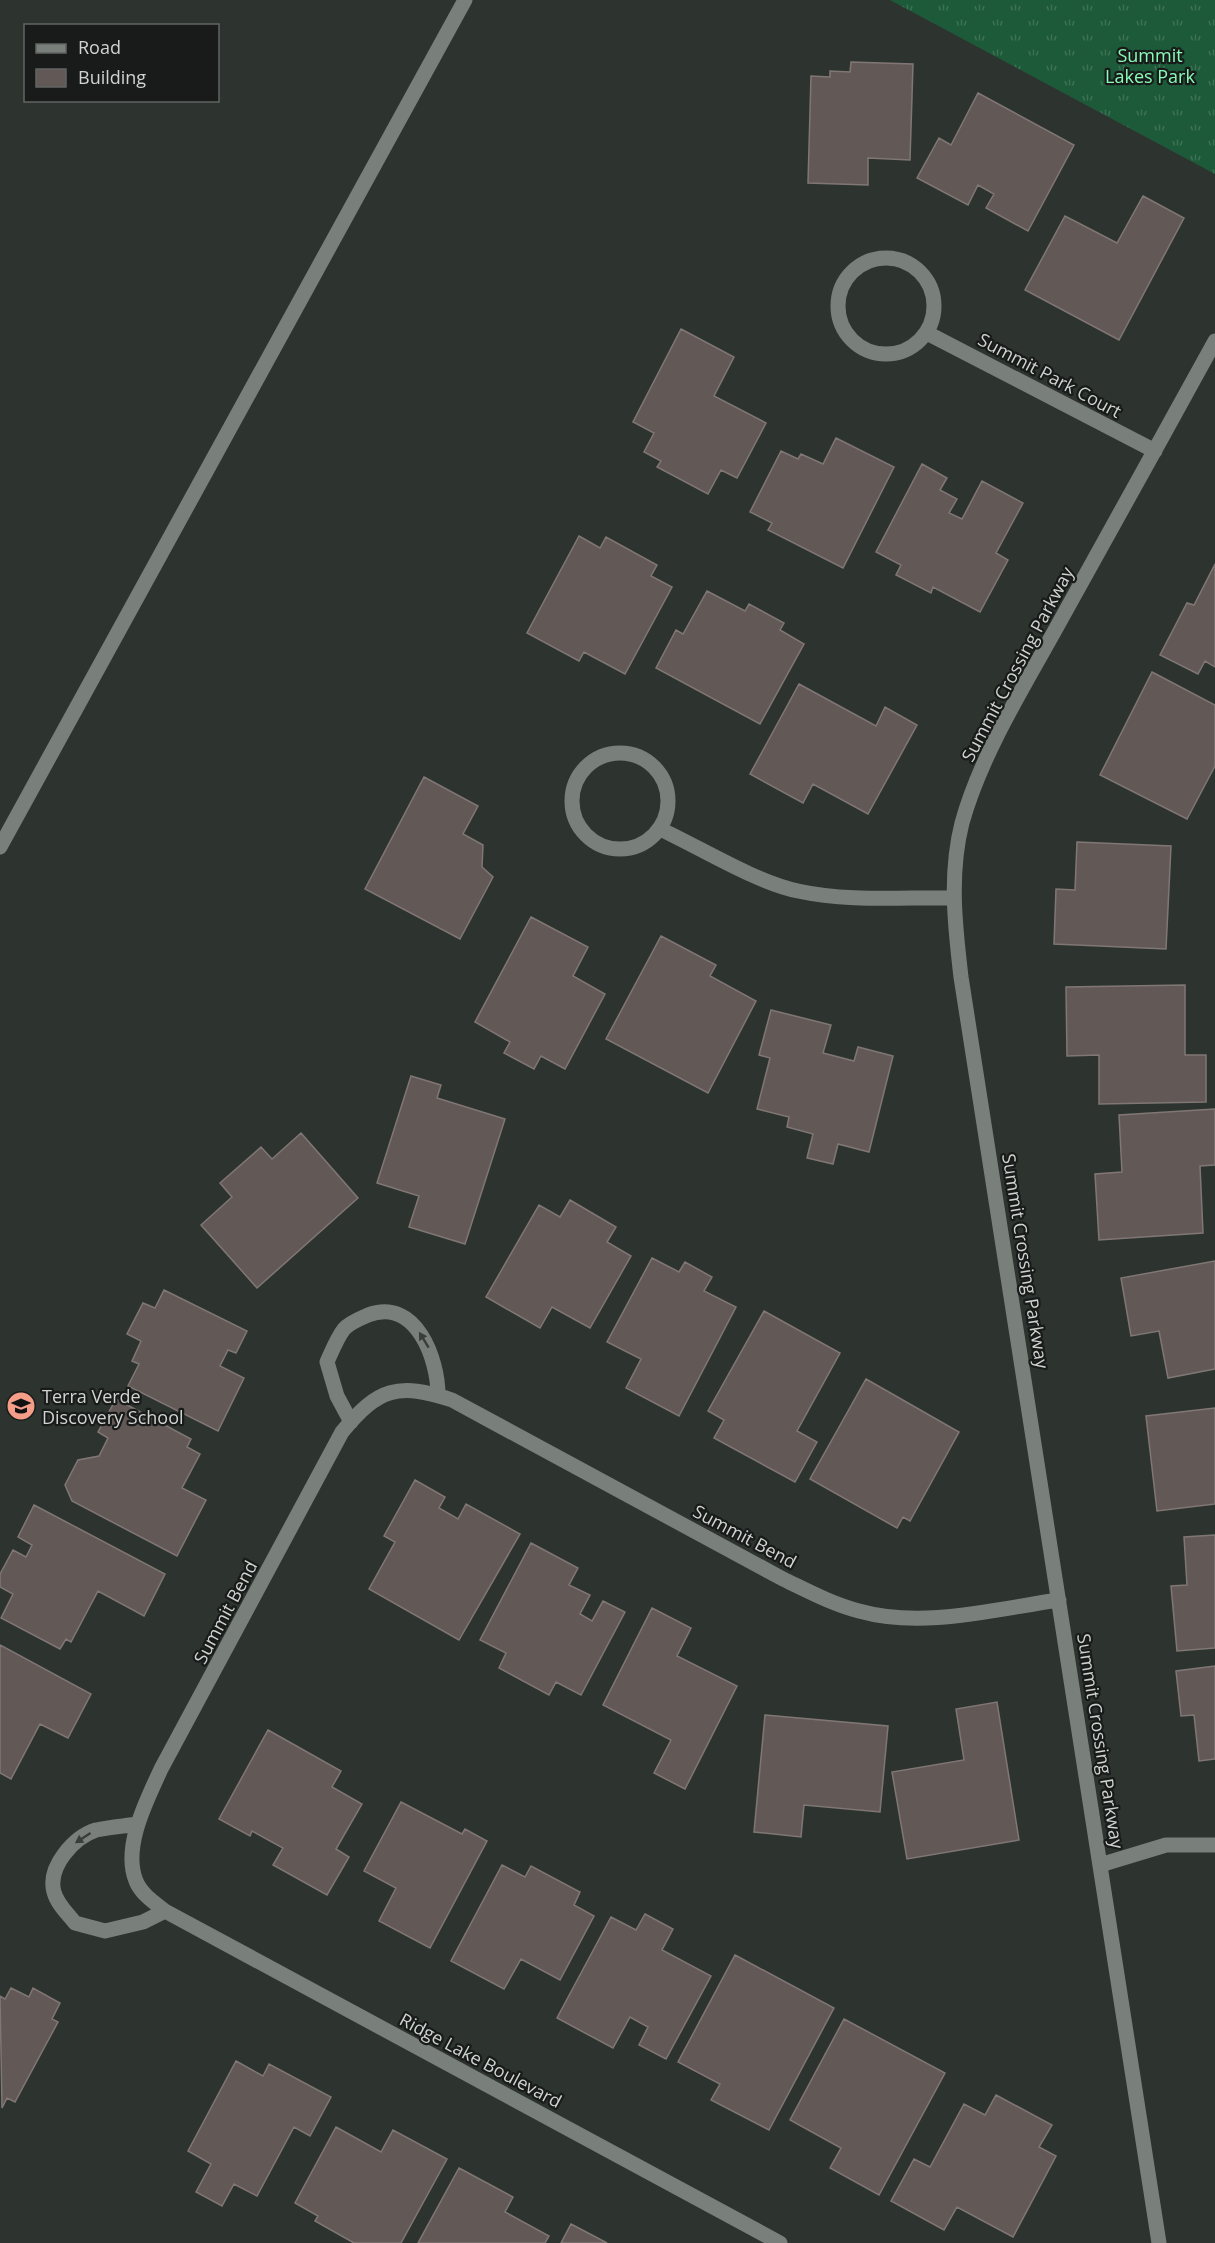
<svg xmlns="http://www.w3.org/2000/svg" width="1215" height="2243" font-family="'Open Sans',sans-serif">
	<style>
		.grass { fill: url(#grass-tufts) }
		.building { fill: #625957; stroke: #807775; stroke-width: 1.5 }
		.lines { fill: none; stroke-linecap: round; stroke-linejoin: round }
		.minor { stroke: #79807b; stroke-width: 15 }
		.oneway { fill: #3a3e3b }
		.labels { text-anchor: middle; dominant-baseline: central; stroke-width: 4.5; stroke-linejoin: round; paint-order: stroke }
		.park-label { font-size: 18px; fill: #88fbb8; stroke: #181b19 }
		.street-label { font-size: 18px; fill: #cfd3d1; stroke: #181b19 }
		.poi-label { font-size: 18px; fill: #cfd3d1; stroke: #181b19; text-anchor: start }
	</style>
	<defs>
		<pattern id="grass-tufts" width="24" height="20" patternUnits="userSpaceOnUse" patternTransform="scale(1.5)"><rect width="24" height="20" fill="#1c5a39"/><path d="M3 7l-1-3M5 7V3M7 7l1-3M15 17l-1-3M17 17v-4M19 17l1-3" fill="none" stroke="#3c7155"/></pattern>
	</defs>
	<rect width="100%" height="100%" fill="#2d3430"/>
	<path class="grass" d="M890,0H1215V174Z"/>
	<path class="building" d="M851,62L913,64L910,160L868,158V185L808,183L811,76L830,77V71L850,72Z
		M978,93L1074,145L1028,231L986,208L994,194L978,185L968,205L917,178L939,138L951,145Z
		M1143,196L1184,218L1119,340L1025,290L1065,216L1117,243Z
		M681,329L734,357L714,396L766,423L737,478L721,470L708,494L657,467L661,461L644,452L654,433L633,422Z
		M836,438L894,467L843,568L768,530L772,523L750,512L781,451L798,459L801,454L823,464Z
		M922,464L947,478L940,490L957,499L949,513L962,519L982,481L1023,503L996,553L1008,560L980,612L933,587L931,593L896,575L901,565L876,552Z
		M579,536L600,548L606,537L657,565L651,576L672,587L625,674L584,652L579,661L527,633Z
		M1215,564V667L1205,661L1198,674L1160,655L1187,603L1194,605Z
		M707,591L745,611L749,604L784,623L780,630L804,644L760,724L656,668L676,630L683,634Z
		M1152,672L1215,705V766L1187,819L1100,775Z
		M799,684L876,726L885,707L917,725L868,814L813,784L803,803L750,774Z
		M424,777L478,806L463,834L483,845L482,867L493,877L460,939L365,889Z
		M1077,842L1171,846L1166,949L1054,944L1056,889L1075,890Z
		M531,917L588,947L573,976L605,994L565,1069L541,1056L534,1069L504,1053L510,1042L475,1022Z
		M661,936L716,965L710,976L756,1001L708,1093L606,1039Z
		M1185,985V1055H1206V1102L1099,1104V1055L1067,1056L1066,987Z
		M771,1010L831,1025L823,1053L854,1061L858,1047L893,1056L869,1152L838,1144L833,1164L807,1158L813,1134L787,1127L789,1117L757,1109L770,1058L759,1055Z
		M411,1076L441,1085L437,1098L505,1119L465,1244L409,1227L419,1196L377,1183Z
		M1215,1109V1165L1200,1166L1203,1233L1099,1240L1095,1174L1122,1172L1119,1115Z
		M301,1133L358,1198L257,1288L201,1225L232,1197L220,1183L261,1147L272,1159Z
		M570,1200L616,1227L607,1242L631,1256L590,1328L552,1307L540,1328L486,1297L539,1205L560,1217Z
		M652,1258L679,1272L685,1262L712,1277L704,1291L736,1307L679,1416L626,1388L641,1359L607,1342Z
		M1215,1261V1369L1168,1378L1159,1331L1131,1336L1121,1278Z
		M164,1290L247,1331L236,1353L228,1350L220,1366L244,1378L218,1431L128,1386L139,1364L132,1361L141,1341L127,1334L143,1303L155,1308Z
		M764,1311L840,1353L797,1431L817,1442L795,1482L714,1438L724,1420L708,1411Z
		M866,1379L959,1432L910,1521L903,1517L897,1528L810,1479Z
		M116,1399L191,1439L187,1447L200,1454L182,1488L206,1500L177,1556L72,1501L65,1485L78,1460L99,1456L108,1438L98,1432Z
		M1215,1408V1504L1157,1511L1146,1416Z
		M415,1480L445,1497L439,1508L458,1519L466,1504L520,1534L459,1640L369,1589L395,1542L384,1536Z
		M34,1505L165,1574L144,1616L98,1591L71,1642L66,1639L60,1649L1,1618L13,1594L0,1587V1574L13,1550L26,1557L32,1545L18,1537Z
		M1215,1535V1648L1177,1651L1171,1586L1187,1585L1184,1537Z
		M531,1543L578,1568L569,1585L590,1595L580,1614L592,1621L603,1601L625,1612L581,1695L556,1682L549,1695L499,1668L506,1653L480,1640Z
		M652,1608L691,1628L677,1656L737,1686L685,1789L654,1773L671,1740L603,1705Z
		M0,1645L91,1694L68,1738L40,1724L11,1779L0,1773Z
		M1215,1666V1759L1199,1761L1194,1715L1181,1716L1176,1671Z
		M997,1702L1019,1840L907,1859L892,1772L964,1760L956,1709Z
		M765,1715L888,1726L880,1812L804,1805L801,1837L754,1832Z
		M268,1730L341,1771L332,1787L362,1804L336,1849L349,1857L327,1895L273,1865L283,1848L252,1831L250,1836L219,1819Z
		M401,1802L462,1834L465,1829L487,1841L430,1948L379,1921L396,1888L364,1871Z
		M502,1865L525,1877L531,1866L580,1892L574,1905L594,1916L560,1980L521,1959L504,1989L451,1961Z
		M645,1914L673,1929L662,1950L711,1976L666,2059L639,2045L648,2027L630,2017L613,2048L557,2018L611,1917L636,1930Z
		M735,1955L834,2008L769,2130L711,2100L720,2084L678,2062Z
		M11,1988L29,1997L33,1988L60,2003L52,2019L58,2022L15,2102L7,2098L2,2108L0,1996L5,1999Z
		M844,2019L945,2073L879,2195L830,2168L841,2148L790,2120Z
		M236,2061L263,2076L269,2064L331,2097L310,2136L294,2127L257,2196L234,2184L222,2206L196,2192L211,2164L188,2151Z
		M996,2095L1052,2125L1039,2147L1056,2156L1013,2237L957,2207L944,2230L891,2201L914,2159L930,2167L964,2104L985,2115Z
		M336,2127L381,2152L393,2130L447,2159L401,2243H354L315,2221L318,2216L295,2203Z
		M459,2168L513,2197L505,2212L549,2236L545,2243H418Z
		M571,2224L607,2243H561Z"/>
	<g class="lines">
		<path class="minor" d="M838 306a48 48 0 1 1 96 0a48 48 0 1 1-96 0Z
			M927,333L1155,451
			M572 801a48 48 0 1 1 96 0a48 48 0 1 1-96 0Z
			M660,829C701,848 755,882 798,891C848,902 903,897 954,898
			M0,847L465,0
			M351,1422L337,1396L327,1362C332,1351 337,1338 344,1329C349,1323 361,1318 368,1315C416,1297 438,1359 438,1395
			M138,1824C125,1826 110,1827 96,1830C74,1837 47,1867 54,1892C57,1904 68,1914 75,1923L105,1931L143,1922L165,1911
			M1100,1865L1166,1845H1215
			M780,2243L165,1911C155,1903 141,1894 136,1881C122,1847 147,1800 161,1769L342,1432C378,1388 398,1382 452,1400L783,1579C808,1591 832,1604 859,1611C923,1629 995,1609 1059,1600
			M1159,2243L961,977C955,926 949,874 962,823C981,754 1025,685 1059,623C1112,529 1163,435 1215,341"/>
	</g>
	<defs><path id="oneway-solid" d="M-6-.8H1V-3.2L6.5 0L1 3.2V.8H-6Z" transform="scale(1.5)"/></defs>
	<g class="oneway">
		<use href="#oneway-solid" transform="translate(424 1340) rotate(-121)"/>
		<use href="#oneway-solid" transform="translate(83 1838) rotate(147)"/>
	</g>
	<defs>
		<g id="school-disc" transform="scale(1.5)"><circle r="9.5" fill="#f49e89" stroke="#181b19"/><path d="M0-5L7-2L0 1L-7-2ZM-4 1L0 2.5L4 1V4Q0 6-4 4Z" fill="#111"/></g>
	</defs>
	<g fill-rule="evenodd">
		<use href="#school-disc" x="21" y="1406"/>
	</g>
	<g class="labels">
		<g class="park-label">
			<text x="1150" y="55">Summit<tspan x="1150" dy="21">Lakes Park</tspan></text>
		</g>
		<g class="street-label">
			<text transform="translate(1050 375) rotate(28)">Summit Park Court</text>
			<text transform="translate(1017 664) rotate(-62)">Summit Crossing Parkway</text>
			<text transform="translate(1026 1261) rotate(81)">Summit Crossing Parkway</text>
			<text transform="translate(745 1536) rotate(28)">Summit Bend</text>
			<text transform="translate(225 1612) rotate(-62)">Summit Bend</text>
			<text transform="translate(1101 1741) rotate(81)">Summit Crossing Parkway</text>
			<text transform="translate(481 2060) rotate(28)">Ridge Lake Boulevard</text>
		</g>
		<g class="poi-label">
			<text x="42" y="1396">Terra Verde<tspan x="42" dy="21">Discovery School</tspan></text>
		</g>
	</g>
	<rect x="24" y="24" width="195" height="78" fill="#181b19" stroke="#616563" stroke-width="1.5"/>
	<rect x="36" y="44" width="30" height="9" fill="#79807b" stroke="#616563" stroke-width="1.5"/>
	<text x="78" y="54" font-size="18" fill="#cfd3d1">Road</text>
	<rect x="36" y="69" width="30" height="18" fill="#625957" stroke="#616563" stroke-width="1.5"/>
	<text x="78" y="84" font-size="18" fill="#cfd3d1">Building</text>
</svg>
